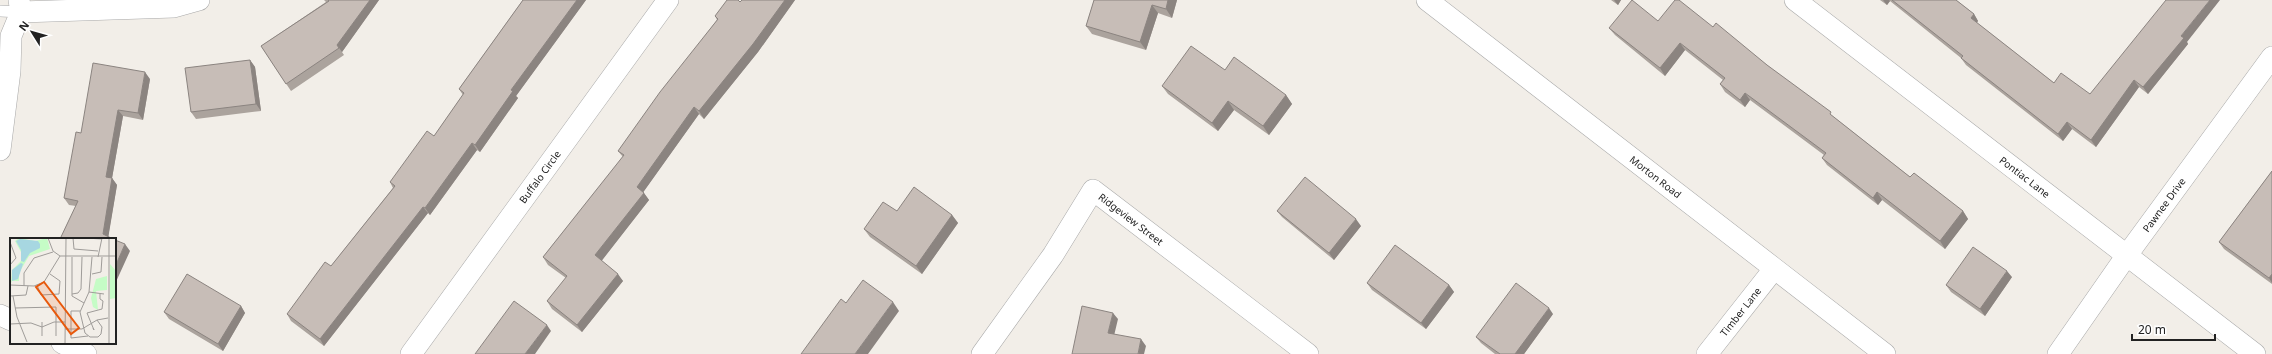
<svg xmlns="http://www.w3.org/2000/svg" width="2272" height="354" font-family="'Noto Sans',sans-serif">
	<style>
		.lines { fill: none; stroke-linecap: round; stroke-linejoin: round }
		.service-casing { stroke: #a9a9a9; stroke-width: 12 }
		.minor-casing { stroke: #a9a9a9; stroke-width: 22 }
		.service { stroke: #fff; stroke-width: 11 }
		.minor { stroke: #fff; stroke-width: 21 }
		.wall { fill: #aba39d }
		.shaded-wall { fill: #8b8480 }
		.building { fill: #c7bdb7; stroke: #8b8480 }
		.labels { text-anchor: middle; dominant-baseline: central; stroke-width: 3; stroke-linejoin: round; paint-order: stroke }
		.street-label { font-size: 10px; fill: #222; stroke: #fff }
		.inset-road { fill: none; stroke: #9f9c99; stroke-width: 1 }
		.view { fill: #e8590c; fill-opacity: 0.15; stroke: #e8590c; stroke-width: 2 }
		.inset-edge { fill: none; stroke: #222; stroke-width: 2 }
	</style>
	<rect width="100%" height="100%" fill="#f2eee8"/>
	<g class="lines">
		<g class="service-casing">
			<path id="service" d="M0,11L21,12"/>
		</g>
		<g class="minor-casing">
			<g id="minor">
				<path id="s1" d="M1427,0L1885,354"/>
				<path id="s2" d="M1795,0L2255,354"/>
				<path d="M21,12L174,7L199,0"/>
				<path d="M0,150L10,71L11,36L21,12L19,0"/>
				<path d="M0,315L11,320"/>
				<path d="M62,343L86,354"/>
				<path id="s3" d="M411,354L668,0"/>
				<path id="s4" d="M982,354L1053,255L1093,190L1308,354"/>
				<path id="s5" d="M1707,354L1774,269"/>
				<path id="s6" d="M2058,354L2127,255L2272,57"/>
			</g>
		</g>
		<use href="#service" class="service"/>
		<use href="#minor" class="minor"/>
	</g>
	<path class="wall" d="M324,0H379L342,52L344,55L291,91L261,46L326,2Z
		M523,0H586L516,96L518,98L480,152L477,150L430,215L428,213L324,346L291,321L287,314L331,266L393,188L390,182L434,136L463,95L459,89Z
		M742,0H795L758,52L704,119L699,114L643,192L649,200L601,261L623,281L582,332L552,309L547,301L566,278L548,265L543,257L623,157L618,151L717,20L715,16L740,2Z
		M1094,0H1177L1172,18L1158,13L1146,50L1092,34L1086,26Z
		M1611,0H1621L1618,5Z
		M1880,0H1956L1974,14L1978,21L1977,23L2054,83L2090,94L2187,42L2188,44L2148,94L2139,87L2096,147L2072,129L2063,141L1966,65L1961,58L1890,1L1887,5Z
		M1658,21L1713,27L1767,65L1835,118L1910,177L1963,211L1968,219L1945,249L1882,200L1878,205L1827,165L1822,158L1824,155L1750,100L1745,107L1725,92L1720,84L1723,80L1685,50L1665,76L1615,35L1609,28Z
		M250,60L255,67L261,111L196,119L191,112Z
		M1225,70L1286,95L1292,104L1269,135L1234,110L1218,131L1168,94L1162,86Z
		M150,79L143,120L123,116L112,178L117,185L108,237L60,239L76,206L69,205L64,198L81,133Z
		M2272,171V284L2224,249L2219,242Z
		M897,211L952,215L958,223L922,274L870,237L864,229Z
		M1277,211L1361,226L1334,260L1282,217Z
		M2012,277L1985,316L1951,292L1946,285Z
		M1367,283L1449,285L1454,292L1426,329L1372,290Z
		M241,306L245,313L223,351L169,319L164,312Z
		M1553,314L1524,354H1495L1481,343L1476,337Z"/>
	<path class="shaded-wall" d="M370,0H379L342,52L337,45Z
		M577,0H586L516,96L518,98L480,152L475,145L511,90Z
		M785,0H795L758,52L704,119L699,111Z
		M1168,0H1177L1172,18L1166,9Z
		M1614,0H1621L1618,5Z
		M1883,0H1889L1890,1L1887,5Z
		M2210,0H2220L2187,42L2188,44L2148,94L2143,87L2181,36Z
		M1152,5L1158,13L1146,50L1140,42Z
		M1974,14L1978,21L1975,24L1971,18Z
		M1680,43L1685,50L1665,76L1660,68Z
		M250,60L255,67L261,111L256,104Z
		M145,72L150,79L143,120L138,113Z
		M2134,80L2139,87L2096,147L2091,140Z
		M1745,93L1750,100L1745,107L1740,100Z
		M1286,95L1292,104L1269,135L1263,126Z
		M1228,101L1234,110L1218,131L1212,123Z
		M694,107L699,114L642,194L637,187Z
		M118,110L123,116L111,184L106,177Z
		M2067,122L2072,129L2063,141L2058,134Z
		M472,143L477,150L430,215L425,208Z
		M112,178L117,185L108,239L103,234Z
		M1877,192L1882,200L1878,205L1873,198Z
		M644,193L649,200L600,263L595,255Z
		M423,207L428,213L324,346L320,339Z
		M1963,211L1968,219L1945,249L1940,241Z
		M952,215L958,223L922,274L916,266Z
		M1356,219L1361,226L1334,260L1329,253Z
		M125,244L130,251L115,284V267Z
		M2007,271L2012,277L1985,316L1980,309Z
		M618,274L623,281L582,332L577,325Z
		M2272,274V283L2269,278Z
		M1449,285L1454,292L1426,329L1421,323Z
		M893,302L899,311L868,354H855Z
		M241,306L245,313L223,351L218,344Z
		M1549,308L1553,314L1524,354H1515Z
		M1113,313L1118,319L1113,340L1108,333Z
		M547,325L551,331L535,354H525Z
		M1141,339L1146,346L1144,354H1138Z"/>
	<path class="building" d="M328,0H370L337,45L339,48L286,84L261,46L329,1Z
		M523,0H577L511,90L513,91L475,145L472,143L425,208L423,207L320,339L287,314L325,262L331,266L395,186L390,182L427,131L434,136L464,93L459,89Z
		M727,0H738L740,2L742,0H785L753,44L699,111L694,107L637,187L644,193L595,255L618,274L577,325L547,301L567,276L543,257L624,155L618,151L660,92L718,19L715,16Z
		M1094,0H1168L1166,9L1152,5L1140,42L1086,26Z
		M1632,0L1658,21L1675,0H1679L1713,27L1716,23L1767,65L1831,112L1830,114L1910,177L1914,173L1963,211L1940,241L1877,192L1873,198L1822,158L1826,153L1745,93L1740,100L1720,84L1725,78L1680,43L1660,68L1609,28Z
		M1892,0H1956L1974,14L1971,18L2054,83L2061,73L2090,94L2166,0H2210L2181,36L2184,38L2143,87L2134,80L2091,140L2067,122L2058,134L1961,58L1963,56Z
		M1191,46L1225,70L1234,57L1286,95L1263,126L1228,101L1212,123L1162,86Z
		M250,60L256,104L191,112L185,68Z
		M93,63L145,72L138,113L118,110L106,177L112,178L103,234L113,239H60L78,201L64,198L76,132L81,133Z
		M2272,171V274L2269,278L2219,242Z
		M1305,177L1356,219L1329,253L1277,211Z
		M914,187L952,215L916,266L864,229L883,202L897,211Z
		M115,240L125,244L115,267Z
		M1395,245L1449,285L1421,323L1367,283Z
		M1973,247L2007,271L1980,309L1946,285Z
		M187,274L241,306L218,344L164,312Z
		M863,280L893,302L855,354H801L841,299L846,303Z
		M1516,283L1549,308L1515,354H1500L1476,337Z
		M514,301L547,325L525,354H475Z
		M1082,306L1113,313L1108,333L1141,339L1138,354H1072Z"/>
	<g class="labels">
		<g class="street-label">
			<text stroke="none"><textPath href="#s3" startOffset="219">Buffalo Circle</textPath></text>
			<text stroke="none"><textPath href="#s1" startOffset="289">Morton Road</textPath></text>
			<text stroke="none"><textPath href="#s2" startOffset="290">Pontiac Lane</textPath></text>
			<text stroke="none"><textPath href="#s6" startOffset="183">Pawnee Drive</textPath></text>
			<text stroke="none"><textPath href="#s4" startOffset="246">Ridgeview Street</textPath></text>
			<text stroke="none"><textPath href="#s5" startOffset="54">Timber Lane</textPath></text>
		</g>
	</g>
	<g transform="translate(10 238)">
		<rect width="106" height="106" fill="#f2eee8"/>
		<path d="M9,0L25,3L37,0L40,11L19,18L9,35V43H2L1,45L2,32L11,23V14L5,3ZM100,26L106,33V60L100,61ZM97,38V52L86,53L88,72L83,69L81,60L86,41Z" fill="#c5fcc6"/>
		<path d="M10,1L28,3L30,6V10L20,15L14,24L11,23V12L6,3ZM11,25L13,26L8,41L2,43V32Z" fill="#a7d7e1"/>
		<path class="inset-road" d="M38,0L43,13L50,18H106M63,0L64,11L88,13M75,0L92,1M0,4L6,20L0,27M106,7V25M62,19V58L74,65M82,19L79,54L70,74L75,95L80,99H88L91,96L92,89L87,82M88,19L92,0M82,36L91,34L92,19M0,47L24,48L34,44L50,18M27,47L31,57L49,56L50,43L40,36M14,48V35L24,20L43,14M79,54L94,56M62,56L68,55L71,51L72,19M0,58L16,57L18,48M3,58L7,79L17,104M106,63V80M5,70L46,69V98M70,73H61V100L78,98M32,84V98M0,86L21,85L32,89L44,84H55M83,90L84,92L77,75L92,71L93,63L90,61V56M55,91H72L87,82L98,80M55,106L56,0M99,106V0"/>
		<path class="view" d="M34,44L69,90L61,96L26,49Z"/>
		<rect width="106" height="106" class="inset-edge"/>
	</g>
	<g transform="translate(32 32) rotate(307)" stroke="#ffffff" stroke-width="3" paint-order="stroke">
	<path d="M0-3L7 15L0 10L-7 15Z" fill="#222222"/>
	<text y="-6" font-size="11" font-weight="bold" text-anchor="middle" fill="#222222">N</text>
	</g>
	<path d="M2132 334v6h83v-6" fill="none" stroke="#222222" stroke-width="2"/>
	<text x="2138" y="334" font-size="12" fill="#222222" stroke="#ffffff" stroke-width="3" paint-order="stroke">20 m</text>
</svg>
